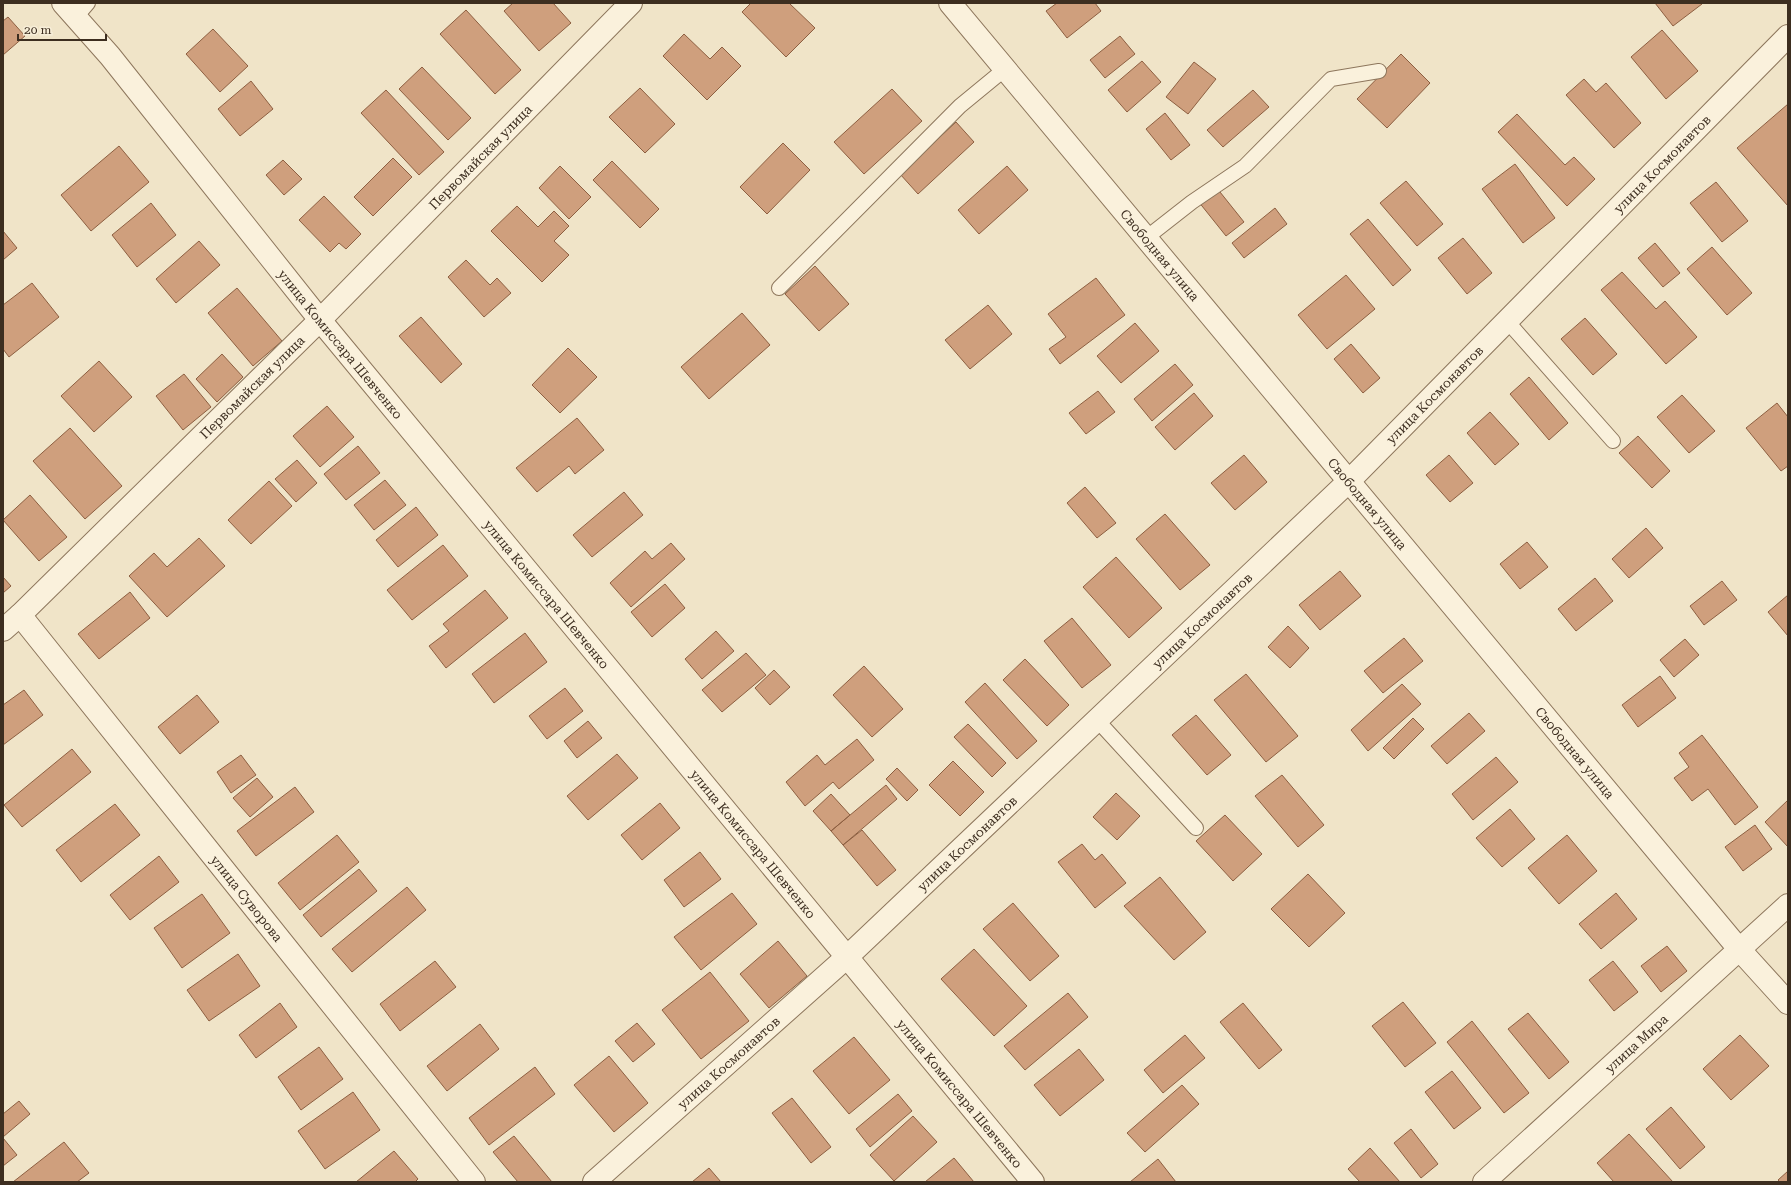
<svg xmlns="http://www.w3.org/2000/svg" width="1791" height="1185" font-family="'Roboto Serif',serif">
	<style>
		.building { fill: #cf9f7d; stroke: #8d5f41 }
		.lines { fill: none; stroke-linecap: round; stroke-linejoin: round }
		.lane-casing { stroke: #8d765c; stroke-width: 16 }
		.street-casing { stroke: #8d765c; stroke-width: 24 }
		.lane { stroke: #faf1dc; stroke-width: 14 }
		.street { stroke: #faf1dc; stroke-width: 22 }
		.labels { text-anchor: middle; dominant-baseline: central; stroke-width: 3.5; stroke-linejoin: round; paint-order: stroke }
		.street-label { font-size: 13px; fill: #3d2e20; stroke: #f7eed8 }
	</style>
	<rect width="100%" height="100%" fill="#f0e4c8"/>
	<path class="building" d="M513,3H553L571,23L539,51L504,11Z
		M751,3H789L815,28L786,57L742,12Z
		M1057,3H1095L1101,11L1067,38L1046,11Z
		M1655,3H1701L1702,4L1673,26Z
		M466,10L521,70L495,94L440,34Z
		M8,17L25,36L3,55V21Z
		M213,29L248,66L220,92L186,54Z
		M1662,30L1698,71L1666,99L1631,57Z
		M684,34L710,59L722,47L741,66L707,100L663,56Z
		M1120,36L1135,54L1105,78L1090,60Z
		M1401,54L1430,83L1387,128L1357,99Z
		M1142,61L1161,82L1127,112L1108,90Z
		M1194,62L1216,79L1188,114L1166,97Z
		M422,67L471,118L448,140L399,89Z
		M1584,79L1596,92L1606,83L1641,123L1614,148L1566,95Z
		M251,81L273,109L240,136L218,109Z
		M640,88L675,124L645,153L609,117Z
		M892,89L922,121L864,174L834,142Z
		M386,90L444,152L419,175L361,113Z
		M1253,90L1269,107L1223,147L1207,130Z
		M1788,104V206L1737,148Z
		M1165,113L1190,145L1171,160L1146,129Z
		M1517,114L1565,165L1574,157L1595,179L1567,206L1498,132Z
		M956,122L974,142L918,194L900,174Z
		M783,143L810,170L767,214L740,187Z
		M119,146L149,182L91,231L61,195Z
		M393,158L412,177L373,216L354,197Z
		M283,160L302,179L284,195L266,175Z
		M612,161L659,209L640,228L593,180Z
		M1515,164L1555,218L1523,243L1482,189Z
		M560,166L591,197L569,219L539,188Z
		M1007,166L1028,190L979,234L958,210Z
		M1406,181L1443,224L1417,246L1380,203Z
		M1716,182L1748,221L1722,242L1690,203Z
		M1216,187L1244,222L1226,236L1198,201Z
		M324,196L361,234L346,249L339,243L330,252L299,220Z
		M151,203L176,235L137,267L112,235Z
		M517,206L538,227L554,211L569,226L554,241L569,255L542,282L491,231Z
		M1275,208L1287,224L1244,258L1232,243Z
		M1368,219L1411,270L1393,286L1350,234Z
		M3,231L17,248L3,260Z
		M1463,238L1492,273L1467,294L1438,258Z
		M199,241L220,265L176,303L156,279Z
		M1655,243L1680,273L1663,287L1638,258Z
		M1712,247L1752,293L1727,315L1687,269Z
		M466,260L490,285L497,278L511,293L484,317L448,277Z
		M815,266L849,304L819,331L785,294Z
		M1622,272L1656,309L1665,301L1697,337L1666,364L1601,290Z
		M1346,275L1375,309L1327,349L1298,315Z
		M1096,278L1125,315L1060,364L1049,349L1066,337L1048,314Z
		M32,283L59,317L9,357L3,349V305Z
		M237,288L282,341L253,366L208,313Z
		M988,305L1012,334L970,369L945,340Z
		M742,313L770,345L709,399L681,367Z
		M421,317L462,364L441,383L399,336Z
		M1585,318L1617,354L1593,375L1561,339Z
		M1135,323L1159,351L1121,383L1097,356Z
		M1351,344L1380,378L1363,393L1334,359Z
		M568,348L597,377L560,413L532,385Z
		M222,354L243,377L217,402L196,379Z
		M99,361L132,397L94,432L61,396Z
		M1175,364L1193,385L1152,421L1134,399Z
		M184,374L211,407L183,430L156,396Z
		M1529,377L1568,423L1549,440L1510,394Z
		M1098,391L1115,412L1086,434L1069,413Z
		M1194,393L1213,416L1175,450L1155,427Z
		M1682,395L1715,431L1689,453L1657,417Z
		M1777,403L1788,417V466L1781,471L1746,428Z
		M327,406L354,437L320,467L293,436Z
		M1490,412L1519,444L1495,465L1467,433Z
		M577,418L604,450L575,474L569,466L537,492L516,468Z
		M70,428L122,486L85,519L33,461Z
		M1638,436L1670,471L1652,488L1619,453Z
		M358,446L380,473L346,500L324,474Z
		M1244,455L1267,482L1235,510L1211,483Z
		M1449,455L1473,483L1450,502L1426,475Z
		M297,460L317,483L296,502L275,479Z
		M385,480L406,505L374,530L354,505Z
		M269,481L292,506L251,544L228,520Z
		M1085,487L1116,523L1097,538L1067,503Z
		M624,492L643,515L592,557L573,535Z
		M30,495L67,537L39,561L3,520Z
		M416,507L438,535L398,567L376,540Z
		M1165,514L1210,565L1180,590L1136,539Z
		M1646,528L1663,548L1629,578L1612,559Z
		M199,538L225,566L167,617L129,576L154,553L167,567Z
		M1527,542L1548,567L1520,589L1500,564Z
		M671,543L685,559L631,607L610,583L645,551L652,559Z
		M443,545L468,576L412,620L387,590Z
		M1116,557L1162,608L1129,638L1083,587Z
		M1340,571L1361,596L1320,630L1299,605Z
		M3,577L11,586L3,593Z
		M1595,578L1613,601L1576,631L1558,609Z
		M1722,581L1737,600L1704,625L1690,606Z
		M665,584L685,608L652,637L631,612Z
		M485,590L508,618L446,668L429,646L449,631L443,624Z
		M130,592L150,618L99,659L78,634Z
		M1788,595V636L1768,612Z
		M1072,618L1111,665L1082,688L1044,641Z
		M1288,626L1309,648L1290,668L1268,647Z
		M716,631L734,651L702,679L685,659Z
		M525,633L547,662L494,703L472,674Z
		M1404,638L1423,661L1383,693L1364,671Z
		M1685,639L1699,655L1674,677L1660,660Z
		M746,653L766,675L722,712L702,690Z
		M1025,659L1069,705L1047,726L1003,680Z
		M864,666L903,709L872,737L833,695Z
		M774,670L790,687L770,705L755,688Z
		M1246,674L1298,736L1266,762L1214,700Z
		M1660,676L1676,698L1638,727L1622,705Z
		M985,683L1037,741L1017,759L965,702Z
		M1402,684L1421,704L1368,751L1351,730Z
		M565,688L583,711L547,739L529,716Z
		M24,690L43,715L3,745V705Z
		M197,695L219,722L180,754L158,727Z
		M1469,713L1485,731L1447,764L1431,746Z
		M1196,715L1231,755L1207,775L1172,735Z
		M1413,718L1424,729L1394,759L1383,748Z
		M588,721L602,738L577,758L564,741Z
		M968,724L1006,763L992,777L954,737Z
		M1702,735L1758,807L1735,825L1708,789L1692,801L1674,778L1689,767L1679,753Z
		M857,739L874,760L839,789L833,782L805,806L786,782L817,755L825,765Z
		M72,749L91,772L22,827L4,805Z
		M617,754L638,778L588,820L567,796Z
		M241,755L256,775L231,793L217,772Z
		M1496,757L1518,782L1473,820L1452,794Z
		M953,761L984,792L960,816L929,785Z
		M897,768L918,790L907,801L886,779Z
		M1282,775L1324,825L1298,847L1255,796Z
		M257,778L273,797L250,817L233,798Z
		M886,785L897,799L843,845L831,831Z
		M295,787L314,812L256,856L237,831Z
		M1116,793L1140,816L1117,840L1093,817Z
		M831,794L850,815L831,831L813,811Z
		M1788,800V847L1765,822Z
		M660,803L680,828L642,860L621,835Z
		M115,804L140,835L81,882L56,850Z
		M1510,809L1535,839L1502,867L1476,838Z
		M1225,815L1262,854L1233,881L1196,841Z
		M1755,825L1772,849L1743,871L1725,847Z
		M862,830L896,870L877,886L843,845Z
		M337,835L359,862L300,910L278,883Z
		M1567,835L1597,871L1559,904L1528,868Z
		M1082,844L1095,860L1102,854L1126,883L1095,908L1058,862Z
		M700,852L721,879L684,907L664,880Z
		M159,856L179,882L130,920L110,895Z
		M359,869L377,891L321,937L303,915Z
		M1308,874L1345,913L1309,947L1271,909Z
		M1160,877L1206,932L1174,960L1124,906Z
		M407,887L426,910L352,972L332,949Z
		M732,893L757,924L701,970L674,937Z
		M1616,893L1637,919L1601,949L1579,924Z
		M202,894L230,933L182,968L154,928Z
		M1013,903L1059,956L1030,981L983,929Z
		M778,941L807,976L769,1008L740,974Z
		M1667,946L1687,971L1661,992L1641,966Z
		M974,949L1027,1006L994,1036L941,979Z
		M238,954L260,986L209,1021L187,990Z
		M435,961L456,987L400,1031L380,1004Z
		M1613,961L1638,992L1614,1011L1589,980Z
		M710,972L749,1021L701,1059L662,1010Z
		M1068,993L1088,1017L1025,1070L1004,1046Z
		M1403,1002L1436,1043L1405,1067L1372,1026Z
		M280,1003L297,1027L256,1058L239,1035Z
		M1243,1003L1282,1050L1259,1069L1220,1022Z
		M1528,1013L1569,1062L1549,1079L1508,1029Z
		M1472,1021L1529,1093L1504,1113L1447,1042Z
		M637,1023L655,1044L633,1062L615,1041Z
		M480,1024L499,1049L447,1091L427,1066Z
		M1185,1035L1205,1058L1163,1093L1144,1070Z
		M1740,1035L1769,1066L1731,1100L1703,1069Z
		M854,1037L890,1080L849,1114L813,1071Z
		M319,1047L343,1079L301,1110L278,1077Z
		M1079,1049L1104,1080L1060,1116L1034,1085Z
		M609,1056L648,1103L614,1132L574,1085Z
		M535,1067L555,1094L489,1145L469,1118Z
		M1452,1071L1481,1108L1454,1129L1425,1092Z
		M1182,1085L1199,1104L1145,1152L1127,1133Z
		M353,1092L380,1130L325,1169L298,1131Z
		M898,1094L912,1111L870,1147L856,1129Z
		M792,1098L831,1147L811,1163L772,1113Z
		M19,1101L30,1114L3,1137V1114Z
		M1671,1107L1705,1147L1680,1169L1646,1129Z
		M913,1116L937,1142L894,1181L870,1155Z
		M1411,1129L1438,1164L1421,1178L1394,1143Z
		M1629,1134L1673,1182H1614L1597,1163Z
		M514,1136L552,1182H518L493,1152Z
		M3,1138L17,1155L3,1166Z
		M64,1142L89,1173L77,1182H13Z
		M1370,1148L1400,1182H1360L1348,1169Z
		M394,1151L418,1179L415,1182H356Z
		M954,1158L974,1182H925Z
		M1158,1159L1176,1182H1130Z
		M709,1168L721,1182H692Z
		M1788,1171V1182H1780L1778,1180Z"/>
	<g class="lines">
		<g class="lane-casing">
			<path id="lane" d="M76,17L88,3
				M1146,238L1192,202L1245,166L1331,79L1379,71
				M779,288L960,106L1005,69
				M1507,321L1613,441
				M1097,720L1196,828"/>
		</g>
		<g class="street-casing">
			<g id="street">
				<path id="s1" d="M63,3L110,56L320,320L1033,1182"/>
				<path id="s2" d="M950,3L1739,949L1788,1003"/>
				<path id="s3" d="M20,615L474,1182"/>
				<path id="s4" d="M3,630L20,615L320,320L631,3"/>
				<path id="s5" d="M594,1182L847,957L1349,481L1788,36"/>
				<path id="s6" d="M1484,1182L1788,905"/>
			</g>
		</g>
		<use href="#lane" class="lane"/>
		<use href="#street" class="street"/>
	</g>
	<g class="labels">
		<g class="street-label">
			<text stroke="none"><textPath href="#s4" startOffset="672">Первомайская улица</textPath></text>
			<text stroke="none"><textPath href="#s5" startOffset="1476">улица Космонавтов</textPath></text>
			<text stroke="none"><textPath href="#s2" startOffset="328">Свободная улица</textPath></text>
			<text stroke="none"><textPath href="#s1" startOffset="440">улица Комиссара Шевченко</textPath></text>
			<text stroke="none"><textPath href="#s4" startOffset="348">Первомайская улица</textPath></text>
			<text stroke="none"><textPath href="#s5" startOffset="1152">улица Космонавтов</textPath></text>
			<text stroke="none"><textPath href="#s2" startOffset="652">Свободная улица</textPath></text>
			<text stroke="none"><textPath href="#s1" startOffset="764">улица Комиссара Шевченко</textPath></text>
			<text stroke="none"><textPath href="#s5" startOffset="828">улица Космонавтов</textPath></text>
			<text stroke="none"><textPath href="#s2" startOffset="976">Свободная улица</textPath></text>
			<text stroke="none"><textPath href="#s5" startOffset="504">улица Космонавтов</textPath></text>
			<text stroke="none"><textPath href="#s1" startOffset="1088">улица Комиссара Шевченко</textPath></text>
			<text stroke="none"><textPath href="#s3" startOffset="363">улица Суворова</textPath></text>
			<text stroke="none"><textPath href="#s6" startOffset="206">улица Мира</textPath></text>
			<text stroke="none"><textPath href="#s5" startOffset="180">улица Космонавтов</textPath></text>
			<text stroke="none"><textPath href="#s1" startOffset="1412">улица Комиссара Шевченко</textPath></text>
		</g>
	</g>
	<rect width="1791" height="1185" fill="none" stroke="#3d2e20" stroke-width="8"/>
	<path d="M18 34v6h88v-6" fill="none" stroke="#3d2e20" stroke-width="2"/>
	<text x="24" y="34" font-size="12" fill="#3d2e20" stroke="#f7eed8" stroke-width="3" paint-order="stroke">20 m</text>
</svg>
